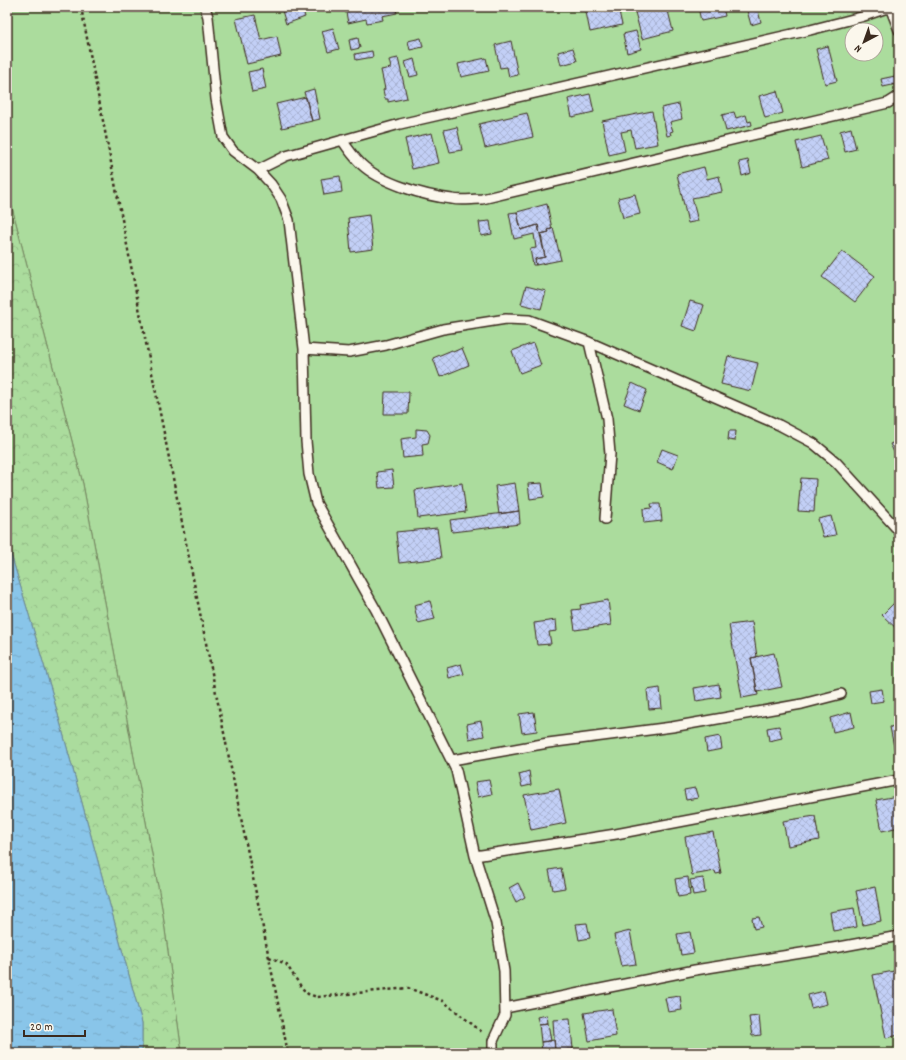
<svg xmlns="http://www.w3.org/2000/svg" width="906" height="1060" font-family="Dekko,sans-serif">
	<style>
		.green { fill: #abdc9d; stroke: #73835e; fill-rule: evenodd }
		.forest { fill: url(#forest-crowns); stroke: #73835e }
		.water { fill: url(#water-ripples); stroke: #6a8798 }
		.building { fill: url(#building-cross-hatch); stroke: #3b2a1e }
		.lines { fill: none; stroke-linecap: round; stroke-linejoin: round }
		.lane-casing { stroke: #3b2a1e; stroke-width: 12 }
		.path { stroke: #3b2a1e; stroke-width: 2.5; stroke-dasharray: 3 3; stroke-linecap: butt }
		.lane { stroke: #fbf7ec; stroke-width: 9 }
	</style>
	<defs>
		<pattern id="forest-crowns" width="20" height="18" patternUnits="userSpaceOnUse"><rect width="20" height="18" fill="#abdc9d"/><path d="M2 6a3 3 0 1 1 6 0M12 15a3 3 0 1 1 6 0" fill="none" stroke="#94bd87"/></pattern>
		<pattern id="water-ripples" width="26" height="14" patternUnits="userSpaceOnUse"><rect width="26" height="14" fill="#89c5e9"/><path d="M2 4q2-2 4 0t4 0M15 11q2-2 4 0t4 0" fill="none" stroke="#77a9c7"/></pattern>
		<pattern id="building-cross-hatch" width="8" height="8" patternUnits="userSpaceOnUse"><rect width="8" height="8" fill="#c2cff6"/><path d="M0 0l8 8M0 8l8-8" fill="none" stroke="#a8b2d2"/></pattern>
	</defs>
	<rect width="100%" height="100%" fill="#fbf7ec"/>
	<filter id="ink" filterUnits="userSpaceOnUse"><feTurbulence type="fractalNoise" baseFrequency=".025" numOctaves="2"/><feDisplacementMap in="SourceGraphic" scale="8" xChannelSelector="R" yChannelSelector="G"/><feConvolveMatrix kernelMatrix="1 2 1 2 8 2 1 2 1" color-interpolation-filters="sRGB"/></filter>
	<g filter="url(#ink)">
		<path class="green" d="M7,7H899V1053H182L162,908L83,484L7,188ZM852,30H876V54H852Z"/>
		<path class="forest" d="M7,188L83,484L162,908L182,1053H142V1023L51,689L7,541Z"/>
		<path class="water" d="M7,541L51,689L142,1023V1053H7Z"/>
		<path class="building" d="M281,7H302L305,17L286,24Z
			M345,7H395L397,13L382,16L383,20L367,23L366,19L348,23Z
			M585,7H618L622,25L590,32Z
			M655,7H667L673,31L642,39L635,12Z
			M698,7H723L725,16L701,21Z
			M746,7H757L761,22L751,25Z
			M255,15L261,40L277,36L281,56L247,64L236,19Z
			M333,28L339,49L328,52L322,31Z
			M636,31L641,49L627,53L623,34Z
			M358,38L360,48L351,50L349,40Z
			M421,38L423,47L410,50L408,41Z
			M511,41L518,75L509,77L507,67L500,68L495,45Z
			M828,46L837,81L825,84L816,49Z
			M573,48L577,61L561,65L558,52Z
			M372,51L373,57L356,60L355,54Z
			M398,58L407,98L388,102V99H385L383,90L385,89L381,70L391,68L389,60Z
			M486,58L489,71L461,77L458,64Z
			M414,59L418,75L410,77L405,62Z
			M262,69L266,89L252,92L248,72Z
			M895,76L897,84L883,87L881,79Z
			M314,89L320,119L312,121L304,92Z
			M777,91L783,113L765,118L759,96Z
			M590,94L594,112L572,117L568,99Z
			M306,97L312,121L282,128L276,104Z
			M679,104L682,119L670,122L673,131L670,132L671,135L667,136L661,108Z
			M652,111L658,144L635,148L631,130L621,132L625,151L609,155L602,121Z
			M734,112L736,118L746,115L748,122L751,121L752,125L726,131L722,115Z
			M527,113L533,137L485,148L479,124Z
			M457,127L462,150L450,152L444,130Z
			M851,128L856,149L845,152L840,131Z
			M432,133L439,163L412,169L405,139Z
			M821,136L828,160L802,167L796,142Z
			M748,160L751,173L742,176L739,162Z
			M704,167L707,179L719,176L722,192L692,198L698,221L688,223L677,174Z
			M340,176L342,192L324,195L321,179Z
			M635,194L640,214L623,218L618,198Z
			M547,204L552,229L548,230L549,232L540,234L538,225L521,230L517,212Z
			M517,212L521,230L538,225L545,257L535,259L536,265H533L530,249L536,248L534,234L514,239L509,213Z
			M369,215L373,249L351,252L348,218Z
			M490,221L492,234L481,236L479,222Z
			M553,228L561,260L536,265L535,259L545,257L541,234L549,232L548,230Z
			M842,251L875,276L855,302L822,277Z
			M526,286L546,291L541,309L521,304Z
			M690,301L704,305L696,331L682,326Z
			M533,343L541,365L520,373L512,351Z
			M462,348L469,365L440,377L433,358L452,350L453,352Z
			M728,356L758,363L751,391L721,384Z
			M632,383L647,390L639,410L624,404Z
			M385,392H409L408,414H384Z
			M416,429L427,430L430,435L428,443L422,444L423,456L403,458L401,439L416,437Z
			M729,431H736L735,441L728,440Z
			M899,440V462L890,444Z
			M662,449L678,455L673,469L657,462Z
			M392,470L394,487L379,488L377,472Z
			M801,478L816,479L814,512L798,511Z
			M462,483L466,512L418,518L415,490Z
			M515,483L519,511L499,514L495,486Z
			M542,483L544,497L530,499L528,484Z
			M651,504H660L662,521L644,523L643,509L652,508Z
			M519,511L520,524L452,532L450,520Z
			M831,516L836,535L823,537L818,519Z
			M437,528L441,558L399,563L396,532Z
			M898,599L899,600V631L882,615Z
			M608,600L611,625L575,630L572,610L581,609L580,605Z
			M430,601L435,619L418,623L414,605Z
			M556,620L557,631L549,632L551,644L537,645L534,623Z
			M752,622L757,657L751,658L758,695L742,698L729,625Z
			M774,653L782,687L757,692L751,658Z
			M461,664L464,674L449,678L447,668Z
			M719,684L721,697L696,701L694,688Z
			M660,688L662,708L649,709L647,690Z
			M882,689L884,701L871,703L869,691Z
			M534,712L537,731L522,733L519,714Z
			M851,712L854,727L833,732L830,718Z
			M481,721L484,736L469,739L467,724Z
			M899,725V761L897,762L890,727Z
			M779,726L782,738L769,741L767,728Z
			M720,736L722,749L707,752L705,739Z
			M529,771L531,785L522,787L519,774Z
			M489,780L492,794L478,797L475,782Z
			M695,788L698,798L686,800L684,790Z
			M559,789L566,823L531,830L524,795Z
			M897,796L899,827L882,831L876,800Z
			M815,816L819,840L788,846L783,821Z
			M713,832L721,873L716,874L715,871L692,875L685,837Z
			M561,868L565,888L553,890L549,870Z
			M688,877L690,895L678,897L675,879Z
			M703,878L705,893L693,895L690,880Z
			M518,883L525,897L516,902L509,888Z
			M875,887L881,921L863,925L856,891Z
			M854,908L857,927L833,931L830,912Z
			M759,917L762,927L754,929L752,918Z
			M587,923L590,938L579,940L576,924Z
			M630,931L636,964L621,966L614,935Z
			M690,932L694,953L681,955L677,934Z
			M899,970V1035L886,1038L873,975Z
			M824,991L827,1004L811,1008L808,995Z
			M680,996L682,1010L668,1012L665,998Z
			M612,1009L616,1036L589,1041L584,1013Z
			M547,1015L548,1023L539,1024L537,1017Z
			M759,1016L761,1035L752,1036L749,1017Z
			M570,1019L573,1049L555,1051L553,1020Z
			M548,1023L551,1041L541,1042L539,1024Z
			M554,1040L555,1051L542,1052L541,1042Z"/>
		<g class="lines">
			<g class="lane-casing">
				<path id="lane" d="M205,7L208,17L216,99L223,137L233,151L258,170L271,184L281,199L289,220L304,349L306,441L309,474L316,503L376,610L456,770L475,856L496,923L504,971L505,1015L493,1041V1053
					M890,7L899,30
					M342,140C348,149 354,157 361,164C381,183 425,196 452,199C461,201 472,199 482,199L888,103L899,96
					M258,170L286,156L400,124L810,30L861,17L890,7
					M589,342L607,419L610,454L605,519
					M304,349L349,352L386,345L443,329L506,319L529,320L589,342L779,425L813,443L836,462L899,531
					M452,760L548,743L672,727L802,704L841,694
					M475,856L616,834L899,780
					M505,1008L695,970L839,947L899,936"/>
			</g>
			<path class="path" d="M81,7L143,328L288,1053
				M269,957L286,964L302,988L308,994L317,997L408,988L443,1001L482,1032"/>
			<use href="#lane" class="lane"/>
		</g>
	</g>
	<rect width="906" height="1060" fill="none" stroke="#fbf7ec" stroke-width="24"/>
	<rect x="12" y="12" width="882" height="1036" fill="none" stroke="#3b2a1e" stroke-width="1.5" filter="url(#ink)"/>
	<g transform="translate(864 42) rotate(221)"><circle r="19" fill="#fbf7ec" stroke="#aea59a"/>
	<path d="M0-3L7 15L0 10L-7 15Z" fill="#3b2a1e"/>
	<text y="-6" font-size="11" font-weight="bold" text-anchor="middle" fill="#3b2a1e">N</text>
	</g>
	<path d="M24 1030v6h61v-6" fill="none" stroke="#3b2a1e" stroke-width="2"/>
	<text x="30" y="1030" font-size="12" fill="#3b2a1e" stroke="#fbf7ec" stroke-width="3" paint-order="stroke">20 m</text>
</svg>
